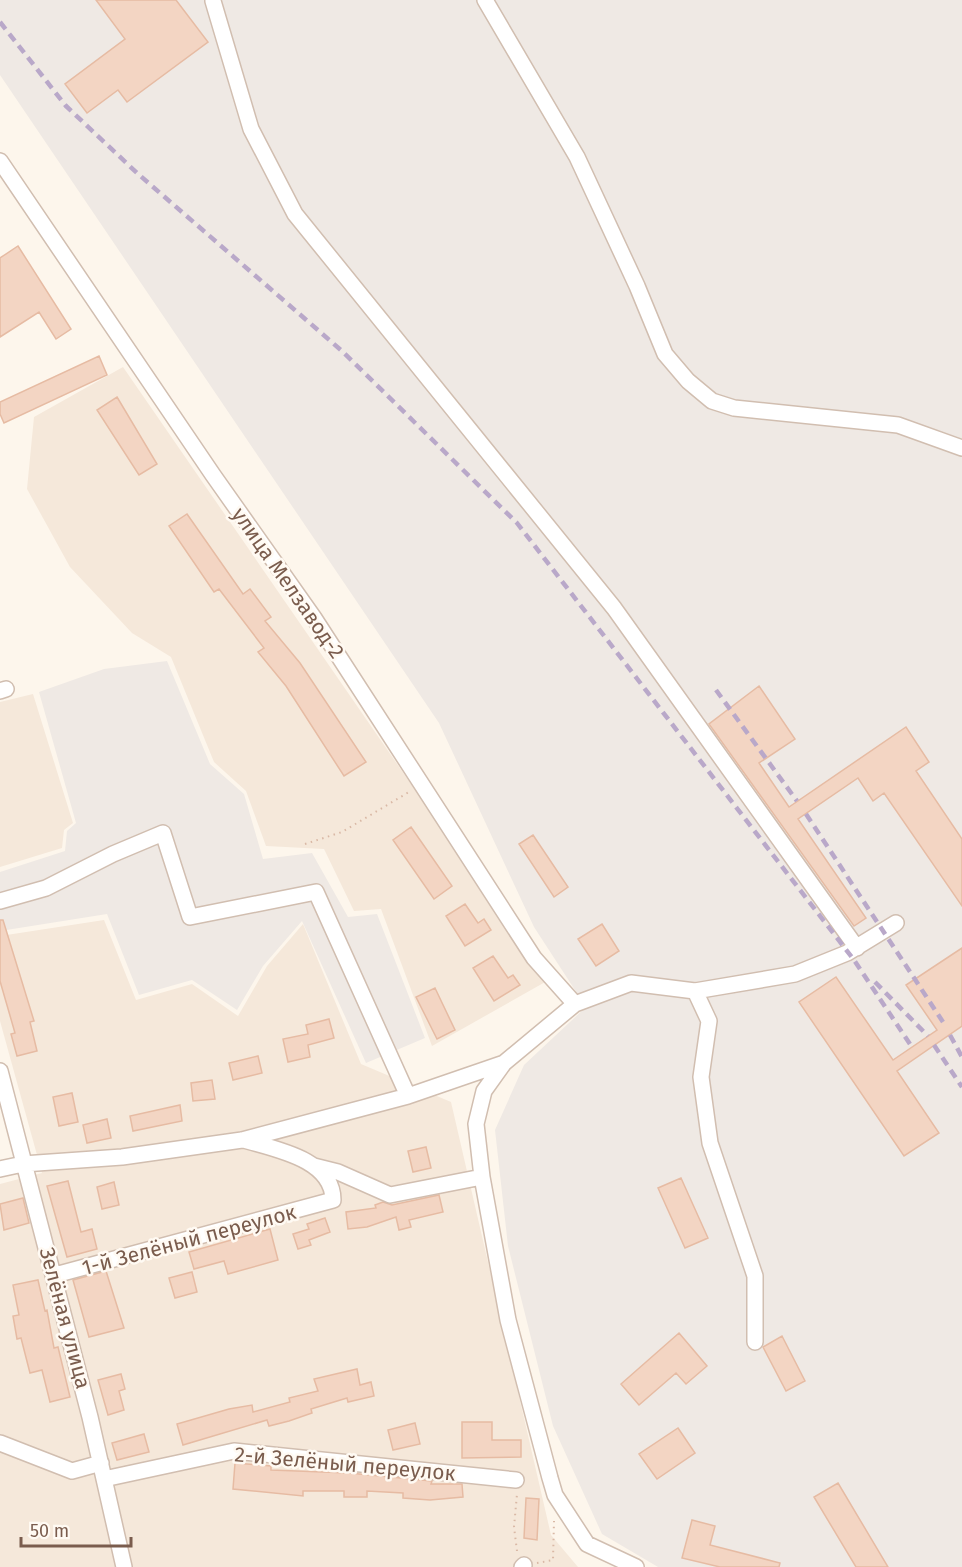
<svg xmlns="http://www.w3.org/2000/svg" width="962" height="1567" font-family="'Fira Sans',sans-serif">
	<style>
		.residential { fill: #f5e8da }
		.industrial { fill: #efe9e4 }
		.building { fill: #f3d5c3; stroke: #e6bba3; stroke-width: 1.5 }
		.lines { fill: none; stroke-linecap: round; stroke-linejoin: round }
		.minor-casing { stroke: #d1beb0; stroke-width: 18 }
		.path { stroke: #d9b8a5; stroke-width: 2; stroke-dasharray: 1.5 4.5; stroke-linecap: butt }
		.minor { stroke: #fff; stroke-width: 15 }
		.rail { stroke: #b9a8c9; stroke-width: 4.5; stroke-dasharray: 9 6; stroke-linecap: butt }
		.labels { text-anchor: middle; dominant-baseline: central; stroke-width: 5; stroke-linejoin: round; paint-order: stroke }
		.street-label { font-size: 21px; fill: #7a5c4d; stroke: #fffaf3 }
	</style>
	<rect width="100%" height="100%" fill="#fdf6ec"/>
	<path class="residential" d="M123,367L547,981L432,1046L381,909L354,911L324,849L266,846L246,791L214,762L171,657L132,633L70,567L27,489L34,417Z
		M33,694L73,823L64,830L62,848L0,867V702Z
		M104,920L136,1000L192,984L238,1016L267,966L303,924L361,1064L451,1102L551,1535L578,1567H0V1184L42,1173L0,1021V936Z"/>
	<path class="industrial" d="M0,0H962V1567H658L602,1534L553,1426L508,1246L495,1130L524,1065L586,1007L534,927L439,723L0,75Z
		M167,661L210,764L244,794L263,859L312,853L348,917L377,914L425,1038L366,1063L302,921L263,966L237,1010L192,980L139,995L107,914L0,931V872L65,851L67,831L76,823L39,692L104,669Z"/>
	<path class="building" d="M96,0H176L208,42L127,102L118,90L87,113L65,84L125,39Z
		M18,246L71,329L56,339L39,312L0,337V258Z
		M99,356L107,375L4,423L0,414V402Z
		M117,397L157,464L139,475L97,410Z
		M187,514L243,594L250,589L271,617L265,621L300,663L366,762L344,776L286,686L258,652L264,648L219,589L214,592L169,526Z
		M759,686L795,739L759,763L789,807L906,727L929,762L916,771L962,839V906L884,793L873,801L858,778L798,819L866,918L854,926L709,724Z
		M411,827L452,886L434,899L393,840Z
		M533,835L568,887L554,897L519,844Z
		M465,904L478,923L484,919L491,930L465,946L446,916Z
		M0,920H3L34,1021L30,1022L37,1051L17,1056L11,1034L15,1033L0,981Z
		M602,924L619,951L596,966L578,939Z
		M962,948V1026L897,1071L939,1133L904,1156L799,1002L836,977L893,1060L937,1030L906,985Z
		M493,956L508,978L513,975L520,985L494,1001L473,968Z
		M435,988L455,1030L437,1039L416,997Z
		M329,1019L334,1038L308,1045L310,1057L288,1062L283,1039L308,1034L306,1025Z
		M258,1056L262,1073L233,1080L229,1063Z
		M212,1080L215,1099L193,1101L191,1083Z
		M72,1093L78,1122L59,1126L53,1097Z
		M180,1105L182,1121L133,1131L130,1116Z
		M107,1119L111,1138L87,1143L83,1125Z
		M426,1147L431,1168L413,1172L408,1151Z
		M681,1178L708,1238L685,1248L658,1188Z
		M68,1181L81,1232L92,1229L97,1249L67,1257L47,1186Z
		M114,1182L119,1205L102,1209L97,1187Z
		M439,1195L443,1212L409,1220L411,1227L399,1230L396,1217L367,1227L348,1229L346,1212L376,1208L375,1205L383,1202L392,1205Z
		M23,1198L29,1223L4,1230L0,1204Z
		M325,1218L330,1232L309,1240L311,1245L298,1249L293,1234L309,1229L307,1224Z
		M270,1229L278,1260L228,1274L224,1261L194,1269L189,1252Z
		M106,1271L124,1328L89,1337L73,1280Z
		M192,1272L197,1292L175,1298L169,1278Z
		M38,1280L45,1311L47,1310L54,1348L58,1347L70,1397L50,1402L42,1370L30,1373L21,1338L17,1339L13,1316L19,1315L13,1285Z
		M679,1333L707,1366L686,1384L676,1373L639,1405L621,1384Z
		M782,1336L805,1381L786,1391L763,1347Z
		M357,1369L360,1385L371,1382L374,1396L348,1402L347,1398L311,1409L312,1413L289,1421L269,1426L267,1420L183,1445L177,1424L229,1409L252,1405L253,1412L290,1402L289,1398L318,1391L314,1379Z
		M121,1374L125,1389L119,1391L124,1410L108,1415L98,1380Z
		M462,1422H492V1440H521V1457L462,1458Z
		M415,1423L420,1444L393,1450L388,1430Z
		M678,1428L695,1453L657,1479L639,1454Z
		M144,1434L149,1452L117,1460L112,1443Z
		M235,1463L271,1466V1470L349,1473L432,1481L431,1484H462L463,1497L430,1500L403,1498V1493L367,1491V1497H344V1491H303V1496L233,1489Z
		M838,1483L888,1567H856L814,1497Z
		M526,1498L539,1499L537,1540L524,1538Z
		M692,1520L715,1526L710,1545L780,1563L779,1567H720L682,1558Z"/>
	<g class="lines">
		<g class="minor-casing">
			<path id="minor" d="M485,0L577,157L637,286L665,354L688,381L712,401L734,408L898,425L962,448
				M213,1L251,129L295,214L614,608L857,948
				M0,161L213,475L314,618L534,958L575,1004
				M0,691L6,689
				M0,901L46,888L113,854L163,833L190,917L316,892L408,1096
				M695,991L709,1021L701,1077L710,1143L755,1276V1342
				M0,1071L90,1417L124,1567
				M314,1166L338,1172L390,1195L482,1177
				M0,1169L23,1164L122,1157L242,1140L408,1096L504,1063
				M55,1275L333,1200C333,1159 274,1149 244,1140
				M0,1443L72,1471L101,1463
				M104,1479L234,1451L516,1480
				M522,1567L524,1565
				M636,1567L587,1544L555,1495L550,1478L508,1320L482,1177L476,1124L484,1091L504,1063L575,1004L631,983L695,991L795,974L847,953L896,923"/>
		</g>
		<path class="path" d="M305,844L342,832L409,792
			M517,1551L514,1527L517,1494
			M537,1563L553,1560L554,1521"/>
		<use href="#minor" class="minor"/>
		<path class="rail" d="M0,22L66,106L137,173L342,351L517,523L854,960L912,1047
			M716,690L797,801
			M806,814L945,1025
			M875,982L928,1036
			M950,1035L962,1057
			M934,1045L962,1087"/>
	</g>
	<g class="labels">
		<g class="street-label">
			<text transform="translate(288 583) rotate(55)">улица Мелзавод-2</text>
			<text transform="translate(189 1240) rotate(-15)">1-й Зелёный переулок</text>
			<text transform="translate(65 1318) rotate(75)">Зелёная улица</text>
			<text transform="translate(345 1464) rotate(5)">2-й Зелёный переулок</text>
		</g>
	</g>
	<path d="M21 1537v9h110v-9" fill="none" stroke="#7a5c4d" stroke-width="3"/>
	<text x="30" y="1537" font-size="18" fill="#7a5c4d" stroke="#fffaf3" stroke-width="4.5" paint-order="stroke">50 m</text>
</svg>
